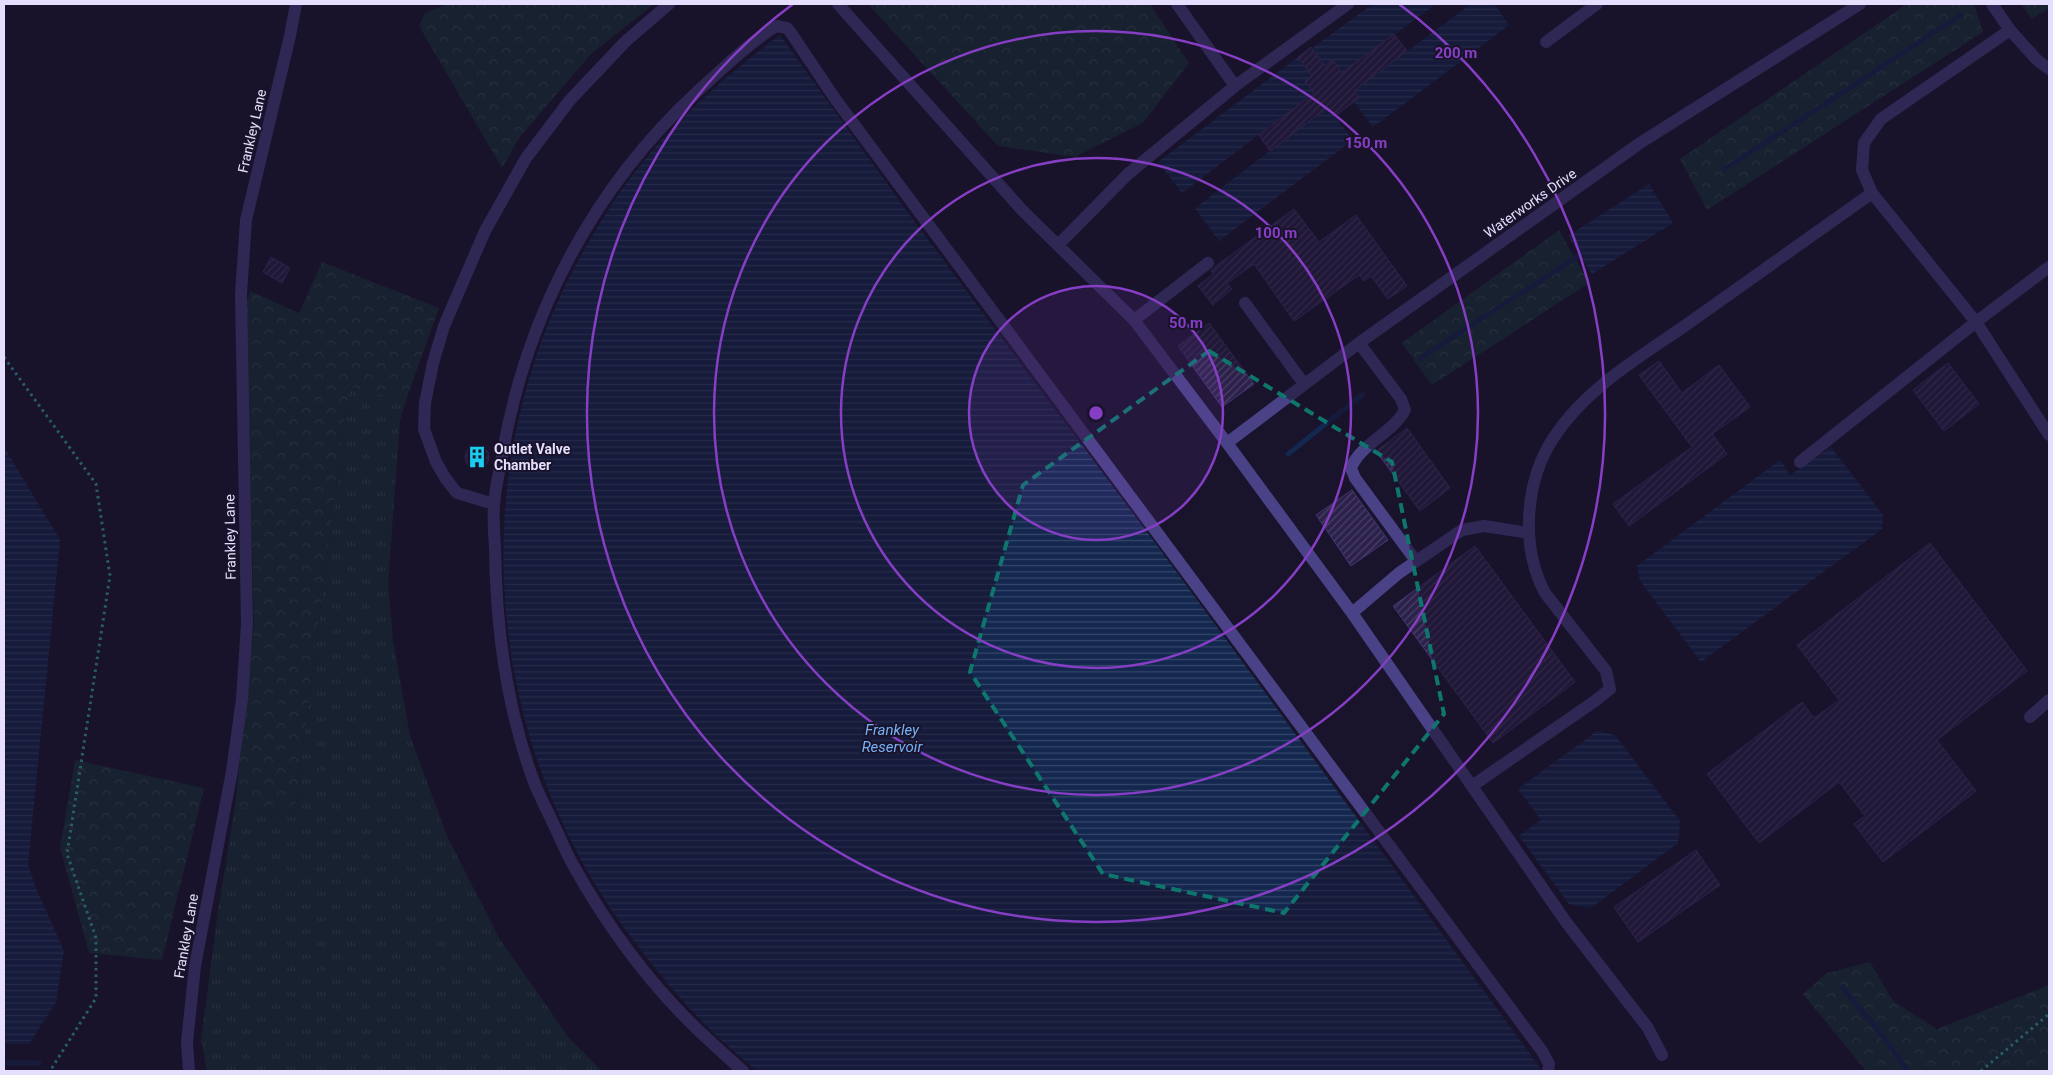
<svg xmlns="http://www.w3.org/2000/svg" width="2053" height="1075" font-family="Roboto,sans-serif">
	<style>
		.grass { fill: url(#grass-tufts) }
		.forest { fill: url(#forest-crowns) }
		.water { fill: url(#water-rules) }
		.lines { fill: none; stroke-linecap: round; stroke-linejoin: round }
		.stream { stroke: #13274f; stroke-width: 5 }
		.building { fill: url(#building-hatch); stroke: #453475 }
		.path { stroke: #3ab6b6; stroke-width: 3; stroke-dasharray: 2.5 4; stroke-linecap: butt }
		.minor { stroke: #494286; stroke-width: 12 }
		.marked { fill: none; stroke: #0f766e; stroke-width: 4; stroke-dasharray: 10 6; stroke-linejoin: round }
		.ring { fill: none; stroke: #863ec5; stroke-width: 2.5 }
		.labels { text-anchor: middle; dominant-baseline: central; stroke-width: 4; stroke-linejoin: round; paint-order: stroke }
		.street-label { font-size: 14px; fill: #e5dffd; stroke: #19132b }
		.poi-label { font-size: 14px; font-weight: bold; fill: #e5dffd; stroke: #19132b; text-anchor: start }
		.water-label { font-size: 15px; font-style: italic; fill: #75b2f5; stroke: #19132b }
		.centre { fill: #863ec5; stroke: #19132b; stroke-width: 2.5 }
		.ring-label { font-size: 15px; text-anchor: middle; font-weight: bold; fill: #863ec5; stroke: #19132b; stroke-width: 4; stroke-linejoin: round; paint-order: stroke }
	</style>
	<defs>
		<pattern id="grass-tufts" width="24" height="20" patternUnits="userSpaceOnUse" patternTransform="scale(1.25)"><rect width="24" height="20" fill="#173434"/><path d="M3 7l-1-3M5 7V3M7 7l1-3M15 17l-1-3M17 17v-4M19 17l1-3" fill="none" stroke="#395152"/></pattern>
		<pattern id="forest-crowns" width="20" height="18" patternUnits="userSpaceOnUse" patternTransform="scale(1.25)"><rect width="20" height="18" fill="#173434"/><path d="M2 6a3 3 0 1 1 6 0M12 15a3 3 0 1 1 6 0" fill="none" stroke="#395152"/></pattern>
		<pattern id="water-rules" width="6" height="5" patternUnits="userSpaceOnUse" patternTransform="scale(1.25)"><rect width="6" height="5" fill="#13274f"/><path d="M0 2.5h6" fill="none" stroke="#354669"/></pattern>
		<pattern id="building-hatch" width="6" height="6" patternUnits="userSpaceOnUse" patternTransform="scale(1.25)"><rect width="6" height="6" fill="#2c214a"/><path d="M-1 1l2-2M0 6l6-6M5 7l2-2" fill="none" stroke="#4a4165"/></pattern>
	</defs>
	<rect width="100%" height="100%" fill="#19132b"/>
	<path class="grass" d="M349,387L406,400L400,421L388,584L393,640L410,736L447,836L499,938L569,1038L602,1071H207L201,1040L218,911L235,806L294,815Z"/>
	<path class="forest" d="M447,4H654L591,54L519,138L502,168L419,26L425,13Z
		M868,4H1150L1189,63L1143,123L1075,157L998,146Z
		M1907,4H1974L1983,32L1707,210L1680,159Z
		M2021,4H2049V8L2032,19Z
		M1559,230L1589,283L1432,385L1402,343Z
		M322,262L439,308L406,400L349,387L294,815L235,806L254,626L246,307L250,291L299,313Z
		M75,760L204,788L162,960L89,953L60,848Z
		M1870,962L1893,1001L1937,1029L2049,985V1071H1866L1803,994L1827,973Z"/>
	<path class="water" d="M1373,4H1436L1342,73L1333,60L1325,66L1312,48Z
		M1471,4H1494L1509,25L1373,127L1354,102L1359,98L1354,91Z
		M780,35L911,217L1159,548L1541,1069L1537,1071H758C705,1031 661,978 622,925C477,722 463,452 591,238C604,217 616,196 631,177C674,121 724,77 780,35Z
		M1298,57L1312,76L1305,81L1314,93L1182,193L1158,162Z
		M1328,107L1353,140L1219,241L1195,208Z
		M1649,184L1673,223L1592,274L1568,236Z
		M4,447L60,540L28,864L35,886L64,951L56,1002L29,1044H4Z
		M1831,447L1883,515L1882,529L1701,662L1640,581L1637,566L1780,460L1790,475Z
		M1597,731L1615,735L1680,821L1678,843L1591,908L1569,904L1519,836L1541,820L1518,789Z"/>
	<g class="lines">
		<path class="stream" d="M1725,169L1961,15
			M1419,359L1580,255
			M1288,454L1363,394
			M1842,987L1878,1030L1908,1071
			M4,1063H39"/>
	</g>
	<path class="building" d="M1394,34L1407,51L1354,91L1359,98L1335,116L1328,107L1270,151L1259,135L1314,93L1305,81L1312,76L1298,57L1311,47L1325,66L1333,60L1342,73Z
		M1294,209L1319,242L1356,215L1407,286L1388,299L1371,276L1364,281L1359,275L1294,321L1254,264L1227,283L1232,289L1213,305L1198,286L1213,274L1211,271L1216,266Z
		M271,257L290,268L282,283L263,272Z
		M1209,323L1254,384L1222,407L1178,346Z
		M1659,361L1682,393L1719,365L1750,407L1712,434L1727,454L1629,526L1613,504L1692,447L1639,375Z
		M1948,363L1979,404L1944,431L1913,390Z
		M1407,428L1450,488L1420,511L1376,451Z
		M465 457a12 12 0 1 1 24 0a12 12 0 1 1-24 0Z
		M1352,490L1388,540L1351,566L1316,515Z
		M1930,543L2027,671L1937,740L1976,791L1883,862L1854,824L1865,816L1839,782L1759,843L1707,774L1802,702L1814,718L1839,700L1797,645Z
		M1475,546L1575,682L1493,743L1393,606Z
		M1696,850L1720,885L1638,942L1614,907Z"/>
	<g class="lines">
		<path class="path" d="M4,357L96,484L110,576L67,854L96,938V998L50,1071
			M1981,1071L2049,1014"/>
		<path class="minor" d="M838,4L1022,210L1134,320
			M1177,4L1235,86
			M2010,30L2037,60L2049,69
			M1546,42L1597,4
			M1058,245L1128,174L1235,86L1348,4
			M1208,263L1134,320L1227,443L1352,613L1566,922L1648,1028L1662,1055
			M2049,267L1976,322L2049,435
			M1245,303L1304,384
			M1359,343L1401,399L1405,410C1392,434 1361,443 1351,468L1355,478L1416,561
			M1227,443L1359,343L1640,143L1860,4
			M1800,462L1976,322L1872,193L1862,170L1864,143L1881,119L2010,30L1992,4
			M494,504L457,493L446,479L436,462L424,429L425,403L433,363L444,326L485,231L526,158L570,100L626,41L669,4
			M1352,613L1399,573L1462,530L1484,526L1529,533
			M2030,717L2049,700
			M1472,786L1595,701L1610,689L1606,671L1545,593C1520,546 1525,481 1554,437C1586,388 1640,357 1686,325C1748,281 1810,237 1872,193
			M189,1071L187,1042L195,966L232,771L242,699L247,624L241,294L246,220L290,36L296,4
			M743,1071C728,1058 713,1044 698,1030C649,983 606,924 573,865C565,851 559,835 552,821C546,808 539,795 534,782C506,707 496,628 495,548C494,534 493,520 494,505C495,488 500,469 503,451C527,314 594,187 697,92C722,69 748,44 776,26L787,28L791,33L836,100L1542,1051L1549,1064L1548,1071"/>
	</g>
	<path d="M0 0H2053V1075H0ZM1209,351L1392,462L1444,714L1284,913L1103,874L970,672L1023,485Z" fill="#19132b" fill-opacity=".55" fill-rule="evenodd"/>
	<path class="marked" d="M1209,351L1392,462L1444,714L1284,913L1103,874L970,672L1023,485Z"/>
	<circle cx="1096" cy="413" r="127" fill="#863ec5" fill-opacity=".12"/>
	<g class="ring">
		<circle cx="1096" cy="413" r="127"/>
		<circle cx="1096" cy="413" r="255"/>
		<circle cx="1096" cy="413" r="382"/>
		<path d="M1399 4A509 509 0 1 1 793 4"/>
	</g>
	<defs>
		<g id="building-bare" transform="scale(1.725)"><path d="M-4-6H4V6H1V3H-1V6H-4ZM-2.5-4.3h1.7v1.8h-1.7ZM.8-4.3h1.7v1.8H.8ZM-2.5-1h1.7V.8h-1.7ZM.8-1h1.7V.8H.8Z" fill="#19cdef" stroke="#19132b" stroke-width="2.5" paint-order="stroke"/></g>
	</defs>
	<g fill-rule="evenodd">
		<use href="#building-bare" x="477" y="457"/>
	</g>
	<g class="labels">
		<g class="street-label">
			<text transform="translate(252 131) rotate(-77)">Frankley Lane</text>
			<text transform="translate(1530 203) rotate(-35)">Waterworks Drive</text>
			<text transform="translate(230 537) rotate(-91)">Frankley Lane</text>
			<text transform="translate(186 936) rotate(-80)">Frankley Lane</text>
		</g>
		<g class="poi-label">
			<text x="494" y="449">Outlet Valve<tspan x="494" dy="16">Chamber</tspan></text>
		</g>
		<g class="water-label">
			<text x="892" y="730">Frankley<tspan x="892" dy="17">Reservoir</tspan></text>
		</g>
	</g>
	<circle cx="1096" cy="413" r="8" class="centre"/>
	<g class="ring-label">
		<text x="1456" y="58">200 m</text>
		<text x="1366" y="148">150 m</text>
		<text x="1276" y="238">100 m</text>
		<text x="1186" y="328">50 m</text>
	</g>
	<rect width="2053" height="1075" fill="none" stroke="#e5dffd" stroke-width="10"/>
</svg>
